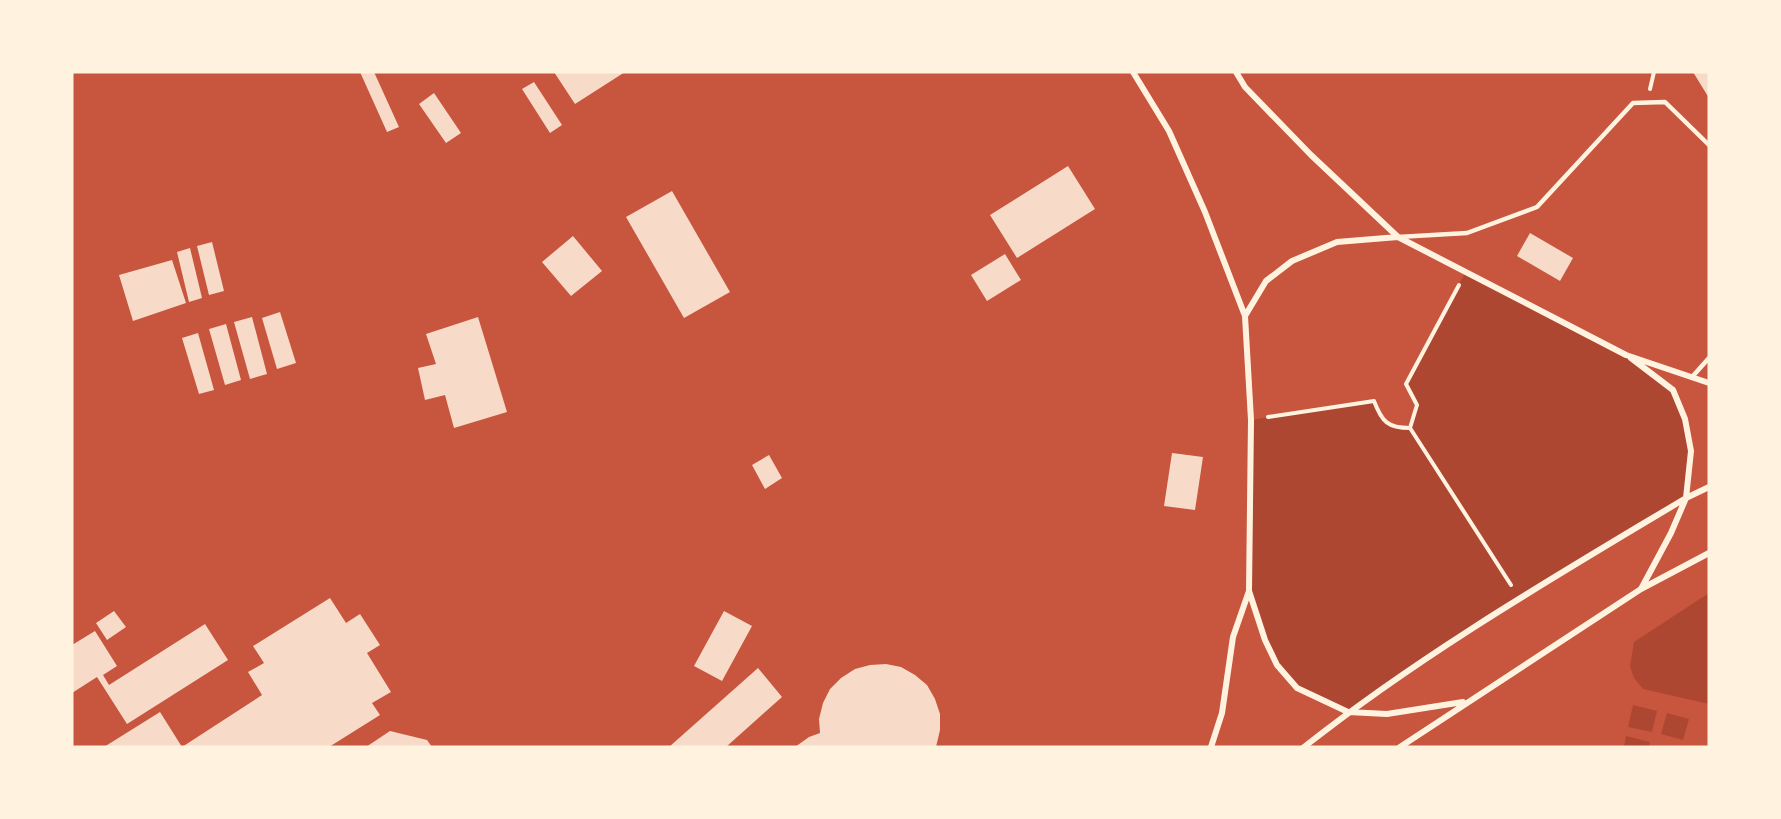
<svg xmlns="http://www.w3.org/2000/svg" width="1781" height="819" font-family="'DejaVu Sans',sans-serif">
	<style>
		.green { fill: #ae4732 }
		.building { fill: #f7dbc8 }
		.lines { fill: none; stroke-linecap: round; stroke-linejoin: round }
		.path { stroke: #fff3e0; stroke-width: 4 }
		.service { stroke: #fff3e0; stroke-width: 4.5 }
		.minor { stroke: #fff3e0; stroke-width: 6 }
	</style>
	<rect width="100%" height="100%" fill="#c8553d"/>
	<path class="green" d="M1465,273L1626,355L1673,390L1685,419L1691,451L1686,498L1519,598L1348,712L1297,688L1277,665L1249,591L1251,420L1374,401C1383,424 1388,424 1410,428L1417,405L1406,384Z
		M1709,593V704L1643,689L1634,678L1630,666L1634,642Z
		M1633,705L1657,711L1652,732L1628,727Z
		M1667,713L1689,719L1683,740L1661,734Z
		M1626,736L1650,742L1649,747H1624Z"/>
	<path class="building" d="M360,72H374L399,127L387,132Z
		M554,72H625L575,104Z
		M1693,72H1709V98Z
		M534,82L562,125L550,133L522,89Z
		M434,93L461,133L446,143L419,104Z
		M1068,166L1095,209L1017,258L990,215Z
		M672,191L730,292L684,318L626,217Z
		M1530,233L1573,258L1560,281L1517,256Z
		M573,236L602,271L571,296L542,262Z
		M212,242L224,291L209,295L197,246Z
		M190,248L202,298L189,302L177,252Z
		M1005,254L1021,280L987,301L971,275Z
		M172,260L186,303L133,321L119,275Z
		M280,312L296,363L277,369L262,318Z
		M252,317L267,374L250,379L234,322Z
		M478,317L507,412L454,428L445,395L425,400L418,368L436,364L426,334Z
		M226,324L241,380L225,385L209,329Z
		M198,333L214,390L199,394L182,338Z
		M1172,453L1203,457L1195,510L1164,506Z
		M769,455L782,478L765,489L752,465Z
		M330,598L346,623L360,614L380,645L367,653L391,692L372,703L380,715L329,747H182L262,695L248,672L264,663L253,646Z
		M114,611L126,627L107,640L96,623Z
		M724,611L752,626L722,681L694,666Z
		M205,624L228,660L127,724L97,677L72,693V645L95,631L117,666L103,675L109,685Z
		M886,664L901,667L915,675L927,685L935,699L940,714V730L936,747H795L809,737L820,733L819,719L823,703L830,689L841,678L855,669L870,665Z
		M758,668L782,697L726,747H669Z
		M160,712L182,747H104Z
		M390,731L427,740L432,747H366Z"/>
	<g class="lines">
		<path class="path" d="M1650,89L1654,72
			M1459,285L1406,384L1417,405L1410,428L1511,585
			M1268,417L1374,401C1382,422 1388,428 1410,428"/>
		<path class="service" d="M1398,237L1467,233L1537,207L1633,103L1665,102L1709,145
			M1692,377L1709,358"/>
		<path class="minor" d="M1133,72L1169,131L1205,212L1245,316L1251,420L1249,591L1233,637L1222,713L1211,747
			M1236,72L1245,87L1311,155L1398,237L1626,355L1709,383
			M1245,316L1266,281L1292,261L1337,242L1398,237
			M1631,358L1673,390L1685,419L1691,451L1686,498L1671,533L1641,589
			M1249,591L1265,640L1277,665L1297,688L1348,712L1387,714L1463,702
			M1304,747C1423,653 1556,576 1686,498L1709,487
			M1400,747L1641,589L1709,553"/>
	</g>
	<rect width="1781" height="819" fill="none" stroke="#fff3e0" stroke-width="147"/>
</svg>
